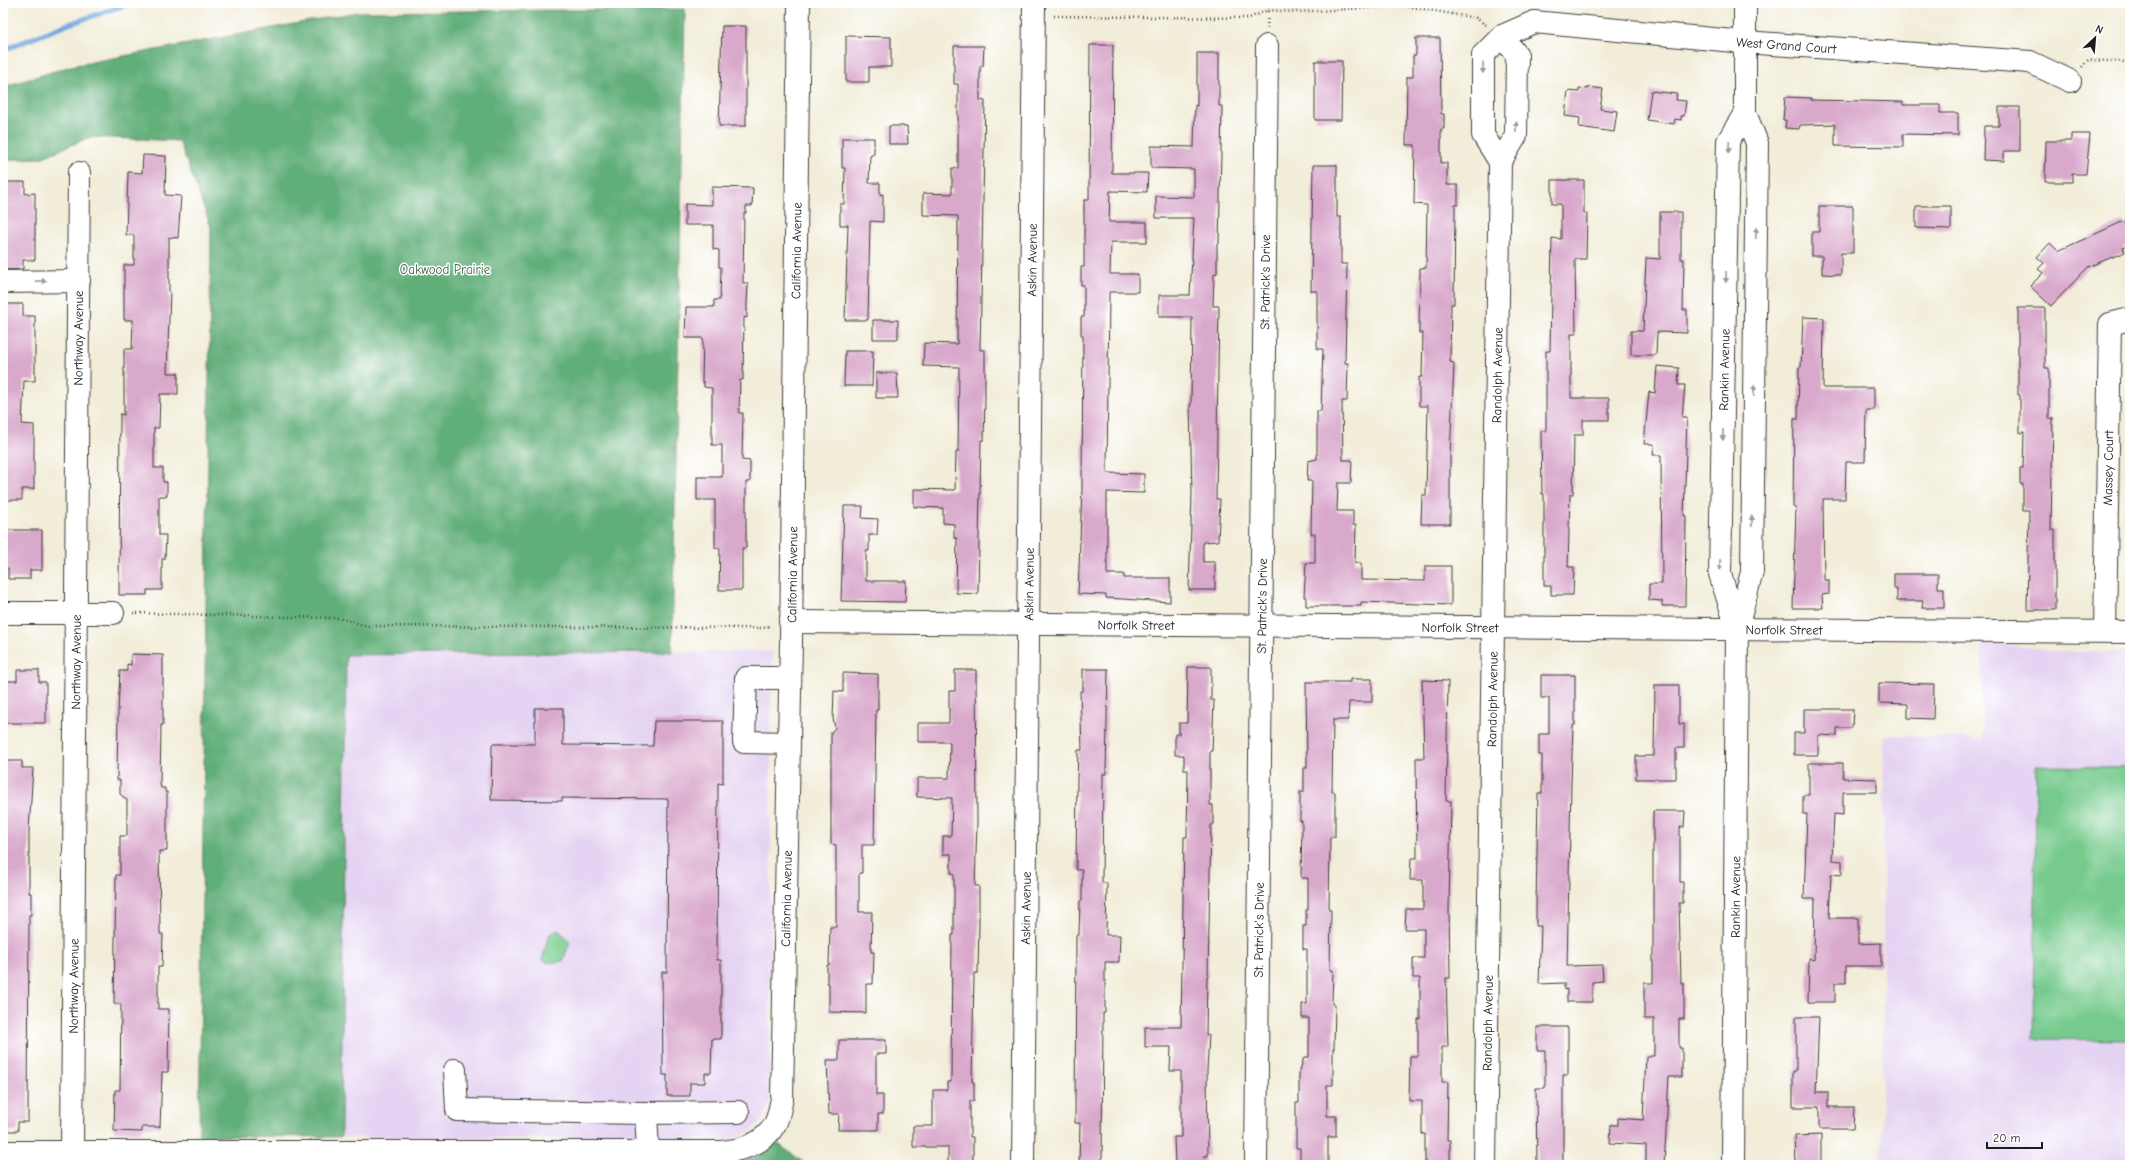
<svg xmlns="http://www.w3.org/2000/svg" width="2133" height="1168" font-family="'Comic Neue',sans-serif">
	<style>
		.built { fill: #e4d3f2 }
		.green { fill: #76ca8d; stroke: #497354 }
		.forest { fill: #60ae78; stroke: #3e654a }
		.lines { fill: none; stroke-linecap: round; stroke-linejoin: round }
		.stream { stroke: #6da5dc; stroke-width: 5.5 }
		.building { fill: #d9a9cc }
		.minor-casing { stroke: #3c3b38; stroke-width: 24 }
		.path { stroke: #3c3b38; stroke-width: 2.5; stroke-dasharray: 1 3; stroke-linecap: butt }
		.minor { stroke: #fff; stroke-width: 22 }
		.oneway { fill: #999 }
		.labels { text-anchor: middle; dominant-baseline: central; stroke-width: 3; stroke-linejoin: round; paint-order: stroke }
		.street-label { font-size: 13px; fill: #1c1c1c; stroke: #fff }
		.park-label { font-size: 13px; fill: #406249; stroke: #fff }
	</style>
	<rect width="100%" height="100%" fill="#fff"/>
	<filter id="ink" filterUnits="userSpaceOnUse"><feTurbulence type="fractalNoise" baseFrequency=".025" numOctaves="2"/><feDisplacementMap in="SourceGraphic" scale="8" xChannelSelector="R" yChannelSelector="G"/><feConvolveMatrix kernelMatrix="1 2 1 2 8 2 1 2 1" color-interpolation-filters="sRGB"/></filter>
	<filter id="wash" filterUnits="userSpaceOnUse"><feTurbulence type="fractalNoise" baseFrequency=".012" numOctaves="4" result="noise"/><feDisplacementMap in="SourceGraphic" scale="16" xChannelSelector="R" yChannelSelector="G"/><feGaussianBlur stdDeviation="0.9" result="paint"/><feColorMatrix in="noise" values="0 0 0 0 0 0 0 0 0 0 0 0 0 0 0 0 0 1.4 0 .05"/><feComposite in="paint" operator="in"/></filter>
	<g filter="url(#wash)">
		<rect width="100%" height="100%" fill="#f2edd9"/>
		<path class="built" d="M1982,641L2055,652H2130V1165H1882L1884,735L1983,739Z
			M774,651L771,669L770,1102L762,1120L750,1132L731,1140L341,1137L346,655Z"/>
		<path class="green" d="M2036,766L2130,767V1040L2034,1039Z
			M558,930L570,941L563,961L548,963L542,960L549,935Z"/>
		<path class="forest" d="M685,9L672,652L346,655L341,1137L199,1136L211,227L179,141L90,137L41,158L3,160V87L71,66L357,12Z
			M777,1143L807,1165H739L763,1154Z"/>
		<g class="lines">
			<path class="stream" d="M3,50L66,25L131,3"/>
		</g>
		<g id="blocks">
			<path class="building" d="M722,26H746V126H719Z
				M846,36L891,37V67H869V82H846Z
				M1416,38H1440L1441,114H1444V129H1441V163H1447V185H1458V205H1455L1454,304H1451L1450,362L1454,363L1450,456V524H1421L1422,495H1426L1428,406H1419V377H1422L1423,333H1419L1420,268H1426L1427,205L1414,204L1415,145H1406L1407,77H1413V56L1416,55Z
				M1090,45H1113L1112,173H1148L1147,192L1110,191L1109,222H1147V242H1111L1110,274H1138V292H1109L1107,473L1144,474V493L1107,492V574H1124V578H1170V602L1106,598V595L1078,594L1082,488L1083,335H1081V317H1084V285H1081V267H1084V200H1089Z
				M954,46H984L983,66H980V100L985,101L980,350H985V398L984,440H981L978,594L956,593L957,538H954V524L943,523V508L914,507V489L955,490L956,452H958L959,367L923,366L924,343L957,344L958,216L923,215V193L952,194V168H958V84H954Z
				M1197,53H1219V106H1222L1219,244H1217V273L1214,274L1213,306H1219L1216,499H1220L1218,541L1203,542V562H1215V590H1189L1192,493L1190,405H1191L1192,317H1159V295H1190L1194,218H1156V196L1194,197V169L1151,168V146L1194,147L1195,105L1197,106Z
				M1315,61H1342L1341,120H1315Z
				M1588,87L1603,89L1600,109L1617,111L1614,132L1579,127L1580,118L1565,116L1568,91L1579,92V88L1588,89Z
				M1651,91L1677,94L1676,100L1686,101L1684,116H1681V120L1675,119L1674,124L1647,120Z
				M1785,97L1811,98V100L1861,101L1903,102V105H1940V113H1958V135L1903,134V147L1835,146V124L1800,125L1799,129L1785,128L1786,120H1783Z
				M1999,107H2020V151H2004V161L1983,160L1984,126H1999Z
				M889,126H907L908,144H889Z
				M2071,134H2090L2086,174H2072V182H2045L2046,141H2071Z
				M842,138H874V154L870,156L869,183H880V195L883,194V222L870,221L868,320H845L848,225H840V204H844L845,168H842Z
				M143,155L166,156L165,195L181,196L178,238L169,237V292H170L167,373H178V394H160L159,428H154V468H163V482H167V496H159V535H166L165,559H162V590H147V595H119L120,414L124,415V349H132L133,320H124V265H134V235H126L128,172L142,173Z
				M1313,165H1337V217H1341V264H1347L1345,363H1348L1347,401H1342L1343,460H1352L1351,483H1338L1337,511H1353V525H1356L1355,563H1361V580L1425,581V566H1451V605L1361,602V606H1306V597H1304L1306,563H1315V534H1311L1312,481H1307L1308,461L1317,459V411H1321L1323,349H1317V291H1311Z
				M1552,180H1584V213L1587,214L1586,259H1575L1576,334H1571V398H1609V420H1583V435H1574L1573,494H1570L1568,567H1574L1573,595H1551V586H1544V494H1542L1541,431H1546V351H1550L1552,238L1561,239V204H1552Z
				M3,182H25V194L35,193V260H23V269L3,270Z
				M712,187L753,188L752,206H746V213H744L743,283H748L747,304V318L744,317L743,380H740L739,413H743L742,460L750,461V482H746V548H742V590H719L720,548H715V500H697V477H722V445H712V388L704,387V382H702L703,338H685L686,307H714V300H720L721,267H719V250L713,249V225H685V204L712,205Z
				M1819,206H1853V253H1841V275L1822,274V256H1812V232H1819Z
				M1916,206H1951V229L1916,228Z
				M1660,212H1681V259H1684L1683,310H1687V333L1657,332L1656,355H1631V331H1643L1646,258L1660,259Z
				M2124,221L2130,237V244L2123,247L2125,252L2088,267L2051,306L2030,286L2043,273L2038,269L2044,263L2037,257L2050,243L2058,251Z
				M3,304H23V316H35V381H24L22,424L34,425V489H22V500H3Z
				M2018,308H2045V368H2049V418H2053L2051,530H2055V610H2027L2029,510H2023V484H2020V468H2023L2024,432L2020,433V395H2018Z
				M1803,317L1824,318L1823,388H1874V410H1866L1865,462H1846L1845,499H1823L1824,580H1829V594L1822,595L1823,608H1793L1796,507H1793L1794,419H1798L1799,367H1801Z
				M873,320H898V339H873Z
				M845,351H873L872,386H844Z
				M1657,366L1679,368L1678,385H1685L1682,417H1687L1684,516H1686L1685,606H1662V601L1649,600V584H1662L1661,455H1653L1654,444H1644L1649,392L1655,393Z
				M876,373H897L898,398H876Z
				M844,506H863L862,518L878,519L877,535H869V551H866V581H906L905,602L841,601Z
				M3,530H42V570H30V579H8V568H3Z
				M1894,574H1938V588H1944V608H1922L1923,601H1897V589H1894Z
				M131,654L163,655V725H161L160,784L161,788H165V792H167V851H159L160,934H163L162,967H158V1009H169L168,1072H162L160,1127H142V1132L114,1131L115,1090H120L121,1004H114L116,875H120V836H127V800L120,794V780H117L118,711L120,671H127V664L131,665Z
				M1188,667H1211V700H1214L1212,751H1210V805H1213V825H1211L1208,976H1207L1206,1035H1209L1207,1071L1208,1156H1204L1205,1165H1175L1174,1137H1181V1071H1170L1171,1047H1145V1027H1181L1184,837H1187L1188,770H1184V755H1175V734H1179V723H1187Z
				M1083,669H1108L1106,774H1103L1102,883H1107L1106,935H1120L1119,962H1105V1013H1103L1102,1165H1079L1080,1123H1075L1076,935H1079L1080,901H1082V870H1076L1077,780L1078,750H1082L1080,691H1083Z
				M17,670H39V682H46V723H3V681H17Z
				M955,670H976L977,823L975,886H979V923L978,973H974L972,1082H974V1101H970V1137H973V1165H948V1147H913V1126H933V1090H947V1082H951L952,935H954V873H951V854H943V836H951L952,798L917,797V778H949L950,742H918V723H949V691H955Z
				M843,673L878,674V710H876L874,845H862V873H859V912H872L871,952H874L873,984H866V1013L829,1012V983H827V965H829L830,927H836V845L831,844V732L835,728L833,719L834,691L843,692Z
				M1541,675H1575V725H1573L1571,784L1567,966L1602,965L1603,981L1592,982V1002H1567V989L1564,990V983L1539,984L1541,926H1536V907L1538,793H1542V755H1539V734H1549V698H1541Z
				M1350,679H1372V702H1349L1348,720H1333L1332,792H1335V837H1330L1329,910H1331L1330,970H1333L1332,1004H1335L1334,1049H1333V1085H1327V1116H1336V1137H1328V1165H1300V1148H1296V1103H1299V1074L1304,1057H1309V1018H1302V1004H1307V949H1303V926H1306V910H1308V878H1301L1302,821H1300V792H1304V768H1307L1306,682H1350Z
				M1422,680L1448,681L1446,801H1451L1449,909L1450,978H1446L1448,1047H1442V1082H1448L1447,1140H1450V1165H1425V1134H1422V1101H1409L1410,1056H1418V1019H1420V978H1413V958H1424V929H1405L1406,909H1423V880H1410L1411,858H1417L1416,758H1424Z
				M1879,683L1934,684L1933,719L1908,718V704L1879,703Z
				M1655,685H1679V724H1684V748H1676V779H1636V756H1654Z
				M535,708H563V745L653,746L654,721H723V784L718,783L717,960H721V1039H712L711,1073H705V1083H690V1096H667V1075H663L662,972H667L668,799L562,798V801L491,800L492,744H535Z
				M1804,709H1853L1852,728H1837V736L1818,735V755H1794V733H1804Z
				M3,761H22V768H33L29,831V893H31V915H29L28,1122H18V1131H3Z
				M1809,763H1843V778L1877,779V792H1843V815L1834,814L1832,860L1842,861V875L1831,874L1829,918H1858V944L1881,943V966H1846V983H1835V1002H1808L1809,959L1814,960L1815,899H1804L1807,814H1803V795H1809Z
				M1653,811H1685L1684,827H1680V882H1683V903H1679L1681,983H1684V1019H1679V1048H1682V1077H1669L1664,1165H1646V1145L1610,1143L1611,1125H1618V1118L1643,1120L1646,1056H1654V1019H1644V983H1653Z
				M1796,1017H1819L1816,1092H1828V1107H1854L1853,1129H1819V1107H1793V1071H1796Z
				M1537,1027H1568V1075H1563V1165H1537L1536,1088H1545V1050H1537Z
				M839,1040H886V1054H876V1095H883V1114H878V1130H838L839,1114H829L827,1060H839Z
				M1821,1135V1165H1796L1795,1136Z"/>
		</g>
	</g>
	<g filter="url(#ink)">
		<use href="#blocks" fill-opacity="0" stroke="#3c3b38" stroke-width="1"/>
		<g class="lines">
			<g class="minor-casing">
				<g id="minor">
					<path id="s1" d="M1500,162L1483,135V55L1502,36L1534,22L1744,42L2030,62L2070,81"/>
					<path d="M3,282L79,281"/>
					<path d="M3,613H113"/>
					<path id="s2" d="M790,622L2130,632"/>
					<path id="s3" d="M1737,628L1720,574L1728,141L1745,113"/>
					<path id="s4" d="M2105,631L2110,324L2130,319"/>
					<path d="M789,743L744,742L746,678H790"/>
					<path d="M455,1070L457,1110L646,1113L738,1112"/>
					<path d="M646,1113L648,1152"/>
					<path id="s5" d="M72,1151L79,173"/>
					<path id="s6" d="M3,1152H721C743,1150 764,1144 775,1124C779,1117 780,1106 782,1099L791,641L799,3"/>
					<path id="s7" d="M1023,1165L1034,3"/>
					<path id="s8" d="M1256,1165L1267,46"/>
					<path id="s9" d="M1485,1165L1500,162L1516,136L1517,55L1502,36"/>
					<path id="s10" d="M1733,1165L1737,628L1752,572L1757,143L1745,113V3"/>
				</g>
			</g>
			<path class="path" d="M1054,16L1249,18L1268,10L1296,12L1405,6L1476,18L1486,25
				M1267,28L1268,10
				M2082,67L2088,60L2130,62
				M133,613L338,618L368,626L763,628L771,626"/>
			<use href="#minor" class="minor"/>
		</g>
		<defs><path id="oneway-solid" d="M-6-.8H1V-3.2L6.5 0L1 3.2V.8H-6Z"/></defs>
		<g class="oneway">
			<use href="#oneway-solid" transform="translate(1483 68) rotate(91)"/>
			<use href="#oneway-solid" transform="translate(1516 127) rotate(-89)"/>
			<use href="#oneway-solid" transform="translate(1729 147) rotate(93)"/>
			<use href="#oneway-solid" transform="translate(1756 233) rotate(-89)"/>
			<use href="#oneway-solid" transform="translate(1726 277) rotate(91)"/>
			<use href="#oneway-solid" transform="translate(41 281) rotate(-1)"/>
			<use href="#oneway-solid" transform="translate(1754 391) rotate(-89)"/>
			<use href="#oneway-solid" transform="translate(1723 435) rotate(91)"/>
			<use href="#oneway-solid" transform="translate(1752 521) rotate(-89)"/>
			<use href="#oneway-solid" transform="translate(1720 565) rotate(91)"/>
		</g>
	</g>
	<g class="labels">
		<g class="street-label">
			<text stroke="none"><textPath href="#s1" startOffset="427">West Grand Court</textPath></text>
			<text stroke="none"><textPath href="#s6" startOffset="1656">California Avenue</textPath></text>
			<text stroke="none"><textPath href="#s7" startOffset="905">Askin Avenue</textPath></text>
			<text stroke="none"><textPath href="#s8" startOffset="883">St. Patrick's Drive</textPath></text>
			<text stroke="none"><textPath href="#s5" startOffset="813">Northway Avenue</textPath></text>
			<text stroke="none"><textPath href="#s3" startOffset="261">Rankin Avenue</textPath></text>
			<text stroke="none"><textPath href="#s9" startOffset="790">Randolph Avenue</textPath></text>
			<text stroke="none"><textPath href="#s4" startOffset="163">Massey Court</textPath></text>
			<text stroke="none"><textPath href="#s6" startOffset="1332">California Avenue</textPath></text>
			<text stroke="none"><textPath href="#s7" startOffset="581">Askin Avenue</textPath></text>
			<text stroke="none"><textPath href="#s8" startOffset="559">St. Patrick's Drive</textPath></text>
			<text stroke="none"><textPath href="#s2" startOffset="346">Norfolk Street</textPath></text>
			<text stroke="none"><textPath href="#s2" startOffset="670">Norfolk Street</textPath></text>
			<text stroke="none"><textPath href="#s2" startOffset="994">Norfolk Street</textPath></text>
			<text stroke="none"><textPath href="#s5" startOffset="489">Northway Avenue</textPath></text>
			<text stroke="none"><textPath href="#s9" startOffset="466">Randolph Avenue</textPath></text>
			<text stroke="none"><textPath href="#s10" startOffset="268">Rankin Avenue</textPath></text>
			<text stroke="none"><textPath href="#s6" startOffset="1008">California Avenue</textPath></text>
			<text stroke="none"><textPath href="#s7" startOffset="257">Askin Avenue</textPath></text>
			<text stroke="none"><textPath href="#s8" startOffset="235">St. Patrick's Drive</textPath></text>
			<text stroke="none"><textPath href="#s5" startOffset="165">Northway Avenue</textPath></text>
			<text stroke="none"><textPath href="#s9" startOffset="142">Randolph Avenue</textPath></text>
		</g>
		<g class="park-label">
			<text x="445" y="269">Oakwood Prairie</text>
		</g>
	</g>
	<rect width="2133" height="1168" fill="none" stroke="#fff" stroke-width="16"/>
	<g transform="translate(2095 38) rotate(26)" stroke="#ffffff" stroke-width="3" paint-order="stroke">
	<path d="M0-3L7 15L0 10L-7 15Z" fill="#1c1c1c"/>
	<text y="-6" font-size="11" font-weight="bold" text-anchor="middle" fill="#1c1c1c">N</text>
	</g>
	<path d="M1987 1142v6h55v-6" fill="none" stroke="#1c1c1c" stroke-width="2"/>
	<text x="1993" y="1142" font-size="12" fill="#1c1c1c" stroke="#ffffff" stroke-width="3" paint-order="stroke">20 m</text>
</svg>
